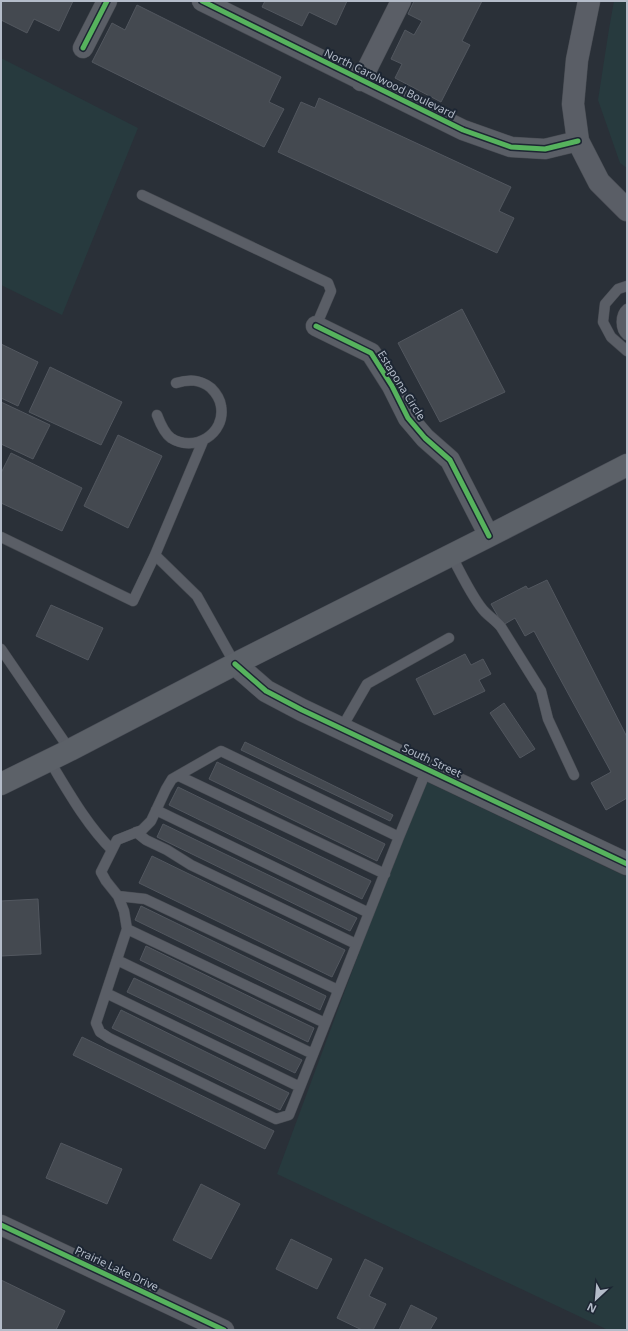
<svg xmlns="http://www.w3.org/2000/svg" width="628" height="1331" font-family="'Noto Sans',sans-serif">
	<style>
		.green { fill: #273a3e }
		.building { fill: #444950; stroke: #52575f }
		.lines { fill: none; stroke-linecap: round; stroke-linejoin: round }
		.service-casing { stroke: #484c53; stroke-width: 11 }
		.minor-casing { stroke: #484c53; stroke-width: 21 }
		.tertiary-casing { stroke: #484c53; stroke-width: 23 }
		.primary-casing { stroke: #484c55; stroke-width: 23 }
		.service { stroke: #5a5e66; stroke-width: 10 }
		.minor { stroke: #5a5e66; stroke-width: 20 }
		.tertiary { stroke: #5a5e66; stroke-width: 22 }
		.primary { stroke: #5c6168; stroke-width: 22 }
		.cycleway-casing { stroke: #1d2633; stroke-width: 8 }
		.cycleway { stroke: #56b35d; stroke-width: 5 }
		.labels { text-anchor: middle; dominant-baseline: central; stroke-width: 4; stroke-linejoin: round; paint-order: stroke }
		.street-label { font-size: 11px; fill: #b4bcc9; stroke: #1d2633 }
	</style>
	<rect width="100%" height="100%" fill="#2a3038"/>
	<path class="green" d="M614,1H627V168L620,163L598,100L609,29Z
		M1,58L138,128L62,315L1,285Z
		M423,780L627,877V1330H608L277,1174Z"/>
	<path class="building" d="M1,1H73L59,31L34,19L27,33L1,20Z
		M265,1H347L336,25L309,12L302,26L262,7Z
		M414,1H482L462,41L470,45L441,102L395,78L402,64L391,59L405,30L414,35L422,21L408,14Z
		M137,5L281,77L269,102L284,109L264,147L92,62L112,23L125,30Z
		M319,98L511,187L499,211L514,218L497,253L278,152L301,102L315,108Z
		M462,309L505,392L440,422L398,343Z
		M1,344L38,362L18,406L1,398Z
		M50,367L122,402L101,445L29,412Z
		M1,402L50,425L33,459L1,444Z
		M118,435L162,456L128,528L84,506Z
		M11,453L82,488L62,531L1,503V473Z
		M547,580L627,737V798L606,810L591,783L611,772L534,631L525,636L515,618L503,625L491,604L526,586L528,589Z
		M51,605L103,628L88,660L36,636Z
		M465,654L471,665L483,659L491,674L479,680L485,691L434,715L416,679Z
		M504,703L535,749L520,758L490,713Z
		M245,742L393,815L390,821L241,750Z
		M217,762L385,844L377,861L209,779Z
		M178,787L371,881L362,899L169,805Z
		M163,824L357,918L350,931L157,837Z
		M152,856L345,950L332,977L139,883Z
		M38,899L41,954L1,956V901Z
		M141,906L326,996L320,1010L135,920Z
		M146,946L314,1028L308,1042L140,960Z
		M134,978L302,1060L295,1073L127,992Z
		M121,1010L289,1093L280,1110L112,1028Z
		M82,1037L274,1131L265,1149L73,1055Z
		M61,1143L122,1169L107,1204L46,1178Z
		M201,1184L240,1204L211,1259L173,1240Z
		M291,1239L332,1259L317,1289L276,1269Z
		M365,1259L383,1268L369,1296L386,1304L373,1330H362L337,1318Z
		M1,1280L65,1311L56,1330H1Z
		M411,1305L437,1318L430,1330H399Z"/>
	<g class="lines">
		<g class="service-casing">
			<path id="service" d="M142,195L328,283L331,291L316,326
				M627,286L618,289L605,304L603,322L611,337L627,351
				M627,309C620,315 620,329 627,335
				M157,415C160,423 164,433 171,438C194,453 226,434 221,406C220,399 216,393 211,388C200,379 189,379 176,383
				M1,537L133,601L155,555L197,596L235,664
				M155,555L203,441
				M451,555C460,571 473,600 485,612C490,617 496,621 501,627L541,691L548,719L574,775
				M1,649L70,750
				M341,729L367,684L449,638
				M49,760C68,791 86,824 112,850
				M179,776L385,874
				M156,810L369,913
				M136,832L146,840L167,850L191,865L356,944
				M399,837L221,751L172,779L166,789L151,821L142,830L117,840L101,872L106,881L118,896L124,911L127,929L96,1023L100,1032L109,1038L276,1119L289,1115L399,837L427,769
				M118,896L145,899L338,990
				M127,929L325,1023
				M117,960L313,1054
				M106,993L300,1087"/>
		</g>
		<g class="minor-casing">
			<path id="minor" d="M202,1L463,130L511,147L545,149L578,141
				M83,48L107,1
				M361,81L401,1
				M316,326L371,353L392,386L408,418L425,438L450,460L489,536
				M1,1225L224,1330"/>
		</g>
		<g class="tertiary-casing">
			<path id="tertiary" d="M589,1L577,60L573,104L578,141L599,182L627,210
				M235,664L266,691L302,710L627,864"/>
		</g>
		<g class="primary-casing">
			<path id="primary" d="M1,784L70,750L235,664L489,536L627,465"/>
		</g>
		<use href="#service" class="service"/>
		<use href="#minor" class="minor"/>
		<use href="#tertiary" class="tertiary"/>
		<use href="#primary" class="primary"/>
		<g class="cycleway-casing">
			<path id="cycleway" d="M202,1L463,130L511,147L545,149L578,141
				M83,48L107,1
				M316,326L371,353L392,386L408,418L425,438L450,460L489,536
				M235,664L266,691L302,710L627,864
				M1,1225L224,1330"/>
		</g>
		<use href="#cycleway" class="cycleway"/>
	</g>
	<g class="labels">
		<g class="street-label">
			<text transform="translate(390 83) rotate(26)">North Carolwood Boulevard</text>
			<text transform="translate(402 385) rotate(58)">Estapona Circle</text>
			<text transform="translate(432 760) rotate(25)">South Street</text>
			<text transform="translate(117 1268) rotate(25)">Prairie Lake Drive</text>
		</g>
	</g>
	<rect width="628" height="1331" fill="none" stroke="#b4bcc9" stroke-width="4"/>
	<g transform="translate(596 1299) rotate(206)" stroke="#1d2633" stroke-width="3" paint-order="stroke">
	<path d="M0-3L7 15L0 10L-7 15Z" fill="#b4bcc9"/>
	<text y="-6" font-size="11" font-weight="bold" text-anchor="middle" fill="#b4bcc9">N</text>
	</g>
</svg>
